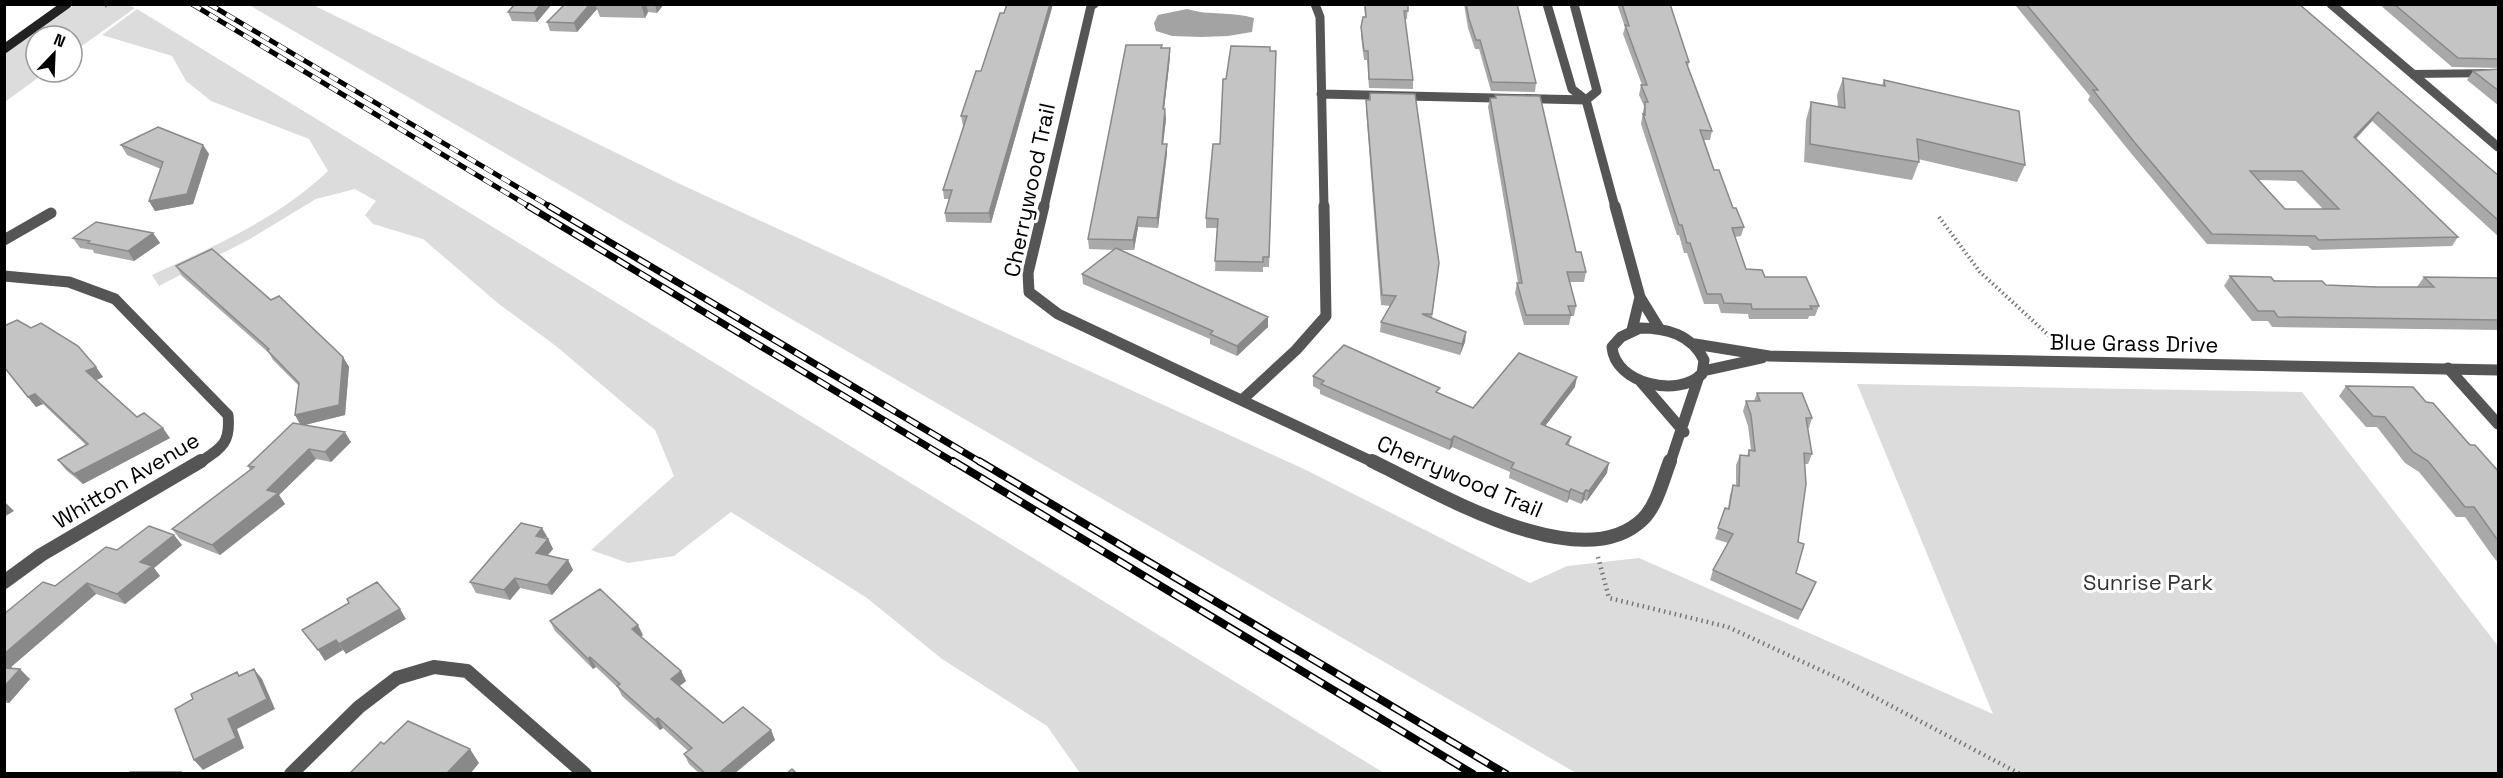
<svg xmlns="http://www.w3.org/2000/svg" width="2503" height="778" font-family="'Space Grotesk',sans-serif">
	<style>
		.green { fill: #dcdcdc }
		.water { fill: #a3a3a3 }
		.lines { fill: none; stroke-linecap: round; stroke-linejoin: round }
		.path-far2 { stroke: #777; stroke-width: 3; stroke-dasharray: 1.5 2; stroke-linecap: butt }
		.path-far1 { stroke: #777; stroke-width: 4; stroke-dasharray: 1.5 3; stroke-linecap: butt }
		.path { stroke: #777; stroke-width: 4.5; stroke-dasharray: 1.5 4; stroke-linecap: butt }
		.service { stroke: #555; stroke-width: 8 }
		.minor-far2 { stroke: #555; stroke-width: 9 }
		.minor-far1 { stroke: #555; stroke-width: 11 }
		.minor { stroke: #555; stroke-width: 14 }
		.tertiary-far1 { stroke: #555; stroke-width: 9 }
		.tertiary { stroke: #555; stroke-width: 11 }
		.secondary { stroke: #222; stroke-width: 9 }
		.rail-far2-casing { stroke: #000; stroke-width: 5 }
		.rail-far1-casing { stroke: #000; stroke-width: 7 }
		.rail-casing { stroke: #000; stroke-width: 8 }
		.rail-far2 { stroke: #fff; stroke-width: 4; stroke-dasharray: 10; stroke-linecap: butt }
		.rail-far1 { stroke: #fff; stroke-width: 4.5; stroke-dasharray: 13; stroke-linecap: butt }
		.rail { stroke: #fff; stroke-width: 5; stroke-dasharray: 16; stroke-linecap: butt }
		.wall { fill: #a9a9a9; fill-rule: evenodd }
		.shaded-wall { fill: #898989 }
		.building { fill: #c4c4c4; stroke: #898989; stroke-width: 1.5; fill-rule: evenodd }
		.labels { text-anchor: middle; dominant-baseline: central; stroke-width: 6; stroke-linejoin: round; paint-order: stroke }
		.street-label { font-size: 22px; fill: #000; stroke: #fff }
		.park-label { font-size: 22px; fill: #333; stroke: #fff }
	</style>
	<rect width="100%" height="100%" fill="#fff"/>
	<path class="green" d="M74,5H128L135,8L72,53V36H36V72H46L5,102L4,54Z
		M249,5H313L682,185L1304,469L1530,583L1567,566L1639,558L1993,714L1857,384L2302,392L2498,646V773H1576Z
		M137,9L1384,773H1080L1047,726L942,659L867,598L731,512L674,556L628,563L591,550L674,476L655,430L556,346L500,305L423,239L373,224L365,215L376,201L355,189L316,199L250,239L159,286L152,275C216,245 276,220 328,171L309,139L211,101L186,81L172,56L102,35Z"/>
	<path class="water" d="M1187,9C1209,16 1232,11 1254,18L1252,32L1228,36L1201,37L1172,36L1156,31L1154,23L1158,15Z"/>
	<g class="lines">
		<path class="path-far2" d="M105,6L111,4"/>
		<path class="path-far1" d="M1939,217L1980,272L2057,343"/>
		<path class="path" d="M1598,557L1609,598L1728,627L1844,681L2020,774"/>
		<path class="service" d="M2413,74L2498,73"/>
		<path class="minor-far2" d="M1315,4L1320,17L1324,207
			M1321,94L1586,100
			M1044,207L1091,6L1094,4"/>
		<path class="minor-far1" d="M1044,206L1028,273L1029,292L1058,314L1375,463
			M4,240L51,213
			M4,276L69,282L115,299L228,415C231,444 221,448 199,463
			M2448,368L2498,424
			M1641,382L1684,432
			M1242,400L1296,350L1326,316L1324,206
			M1670,463L1699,376"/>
		<path class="minor" d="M1372,461C1435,491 1581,580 1643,519C1657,505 1663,479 1670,461
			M4,582L41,555L201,461
			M291,774L359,707L397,678L434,667L467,671L585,774"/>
		<path class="tertiary-far1" d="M1547,4L1572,89L1586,100L1615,207
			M1574,4L1597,91L1586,100
			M2331,4L2498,147"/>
		<path class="tertiary" d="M1615,206L1640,297L1659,328
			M1640,328C1666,328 1691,334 1704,360L1702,374C1678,398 1615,384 1612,347L1621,337Z
			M1632,330L1640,297
			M1695,344L1769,356L2498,370
			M1703,371L1762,358"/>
		<path class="secondary" d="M4,49L67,4"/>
		<g class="rail-far2-casing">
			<path id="rail-far2" d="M192,4L530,207
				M209,4L551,207"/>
		</g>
		<g class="rail-far1-casing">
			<path id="rail-far1" d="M528,206L955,463
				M549,206L982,463"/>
		</g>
		<g class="rail-casing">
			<path id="rail" d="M953,461L1473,774
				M979,461L1506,774"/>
		</g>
		<use href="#rail-far2" class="rail-far2"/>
		<use href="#rail-far1" class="rail-far1"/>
		<use href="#rail" class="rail"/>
	</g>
	<path class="wall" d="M515,4H552L537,22L512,21L508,12Z
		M565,4H664L657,13L648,12L645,18L600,17L597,9L577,32L550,31L547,22Z
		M1007,4H1053L991,223L946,222L945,213L949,199H944L943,190L964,126H963L961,116L981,71Z
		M1364,4H1408L1407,19H1405L1413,80V89L1369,88L1367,60H1364L1361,36V27L1365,17Z
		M1464,4H1517L1536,83L1535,92L1491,91L1479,49H1475L1468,28Z
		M1617,4H1670L1689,62L1688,67L1712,131L1710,140H1704L1714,170L1733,208L1744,227L1741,236L1735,237L1746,269L1765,277L1819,306L1815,316H1809L1808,319H1749L1748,314L1721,313L1718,304H1704L1687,253H1684L1679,235H1677L1641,124L1644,106L1639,95L1641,85H1642L1623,34L1625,27Z
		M2017,4H2299L2499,176V237L2372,121L2356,139L2458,237L2452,246L2312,250L2308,246L2207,244L2130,152L2088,100L2090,96L2016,6ZM2259,180L2296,181L2323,209H2285Z
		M2379,4H2499V68L2452,67Z
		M1162,45V48L1170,57L1164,109L1166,119L1163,144H1167V153L1158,228L1138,227L1134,250H1120L1268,327L1237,356L1210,344V339L1083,284L1082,274L1114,250L1089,249L1088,239Z
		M1270,51H1276L1269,267H1263V272L1215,271L1217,228H1206V218L1220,144L1226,79Z
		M2499,69V106L2467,80L2473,71Z
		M1843,78L1882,85L1884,80L2025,165L2017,182L1918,159L1919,162L1912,180L1804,162L1806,120L1811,102L1838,107L1837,95Z
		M1370,93L1439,263L1432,318L1466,332L1465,342L1460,355L1380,332L1381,322L1390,306L1381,305L1366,109V100H1369Z
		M1495,95L1586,272L1584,282H1569L1576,306L1574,316H1571L1569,325H1524L1515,293L1517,283H1518L1488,107L1490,98H1495Z
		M121,145H203L209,154L193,204L155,211L149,201L161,169L127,155Z
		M153,233L160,243L134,261L94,253L93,250L80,248L73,238Z
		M176,266L271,300L343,357L349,367L345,415L304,425L351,442L331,462L316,459L279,495L285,504L220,555L180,539L172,529L250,470L248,466L301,425L295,415L299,386L273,360L269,353L182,276Z
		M2230,276L2326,285L2377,287H2417L2424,277L2499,278V330L2272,327L2268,321H2252L2224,286Z
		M4,367H96L103,377L96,380L137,417L170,438L83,484L66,470L58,460L86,445L43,404L36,407Z
		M1313,376L1439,393L1473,408L1575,387L1545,426L1571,437L1569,445L1607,473L1587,501L1584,500L1581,504L1569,499L1567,503L1509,478L1510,472L1452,447L1449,450L1320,394V390L1313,386Z
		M2346,386L2426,402L2499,472V564L2491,554L2465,517H2456L2419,472L2405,463L2377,427H2366L2339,396Z
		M1757,393L1812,418L1809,428H1808L1812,454L1808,464H1805L1796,573L1816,582L1798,620L1710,580L1713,570L1728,543L1715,539L1725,508H1728L1730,495L1733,485H1736V465L1740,455L1747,456L1749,450H1751L1748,426L1743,411L1746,401H1754Z
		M174,535L182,545L154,568L160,576L125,604L96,594L11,667L30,679L9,703H4V614L117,550Z
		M548,538L553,549L548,555L568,560L573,570L552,595L520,588L510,600L476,593L470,582Z
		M550,621L643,635L641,636L681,671L686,681L679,686L723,723L771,730L775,740L734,774H700L689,764L684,754L688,751L663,728L660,730L622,696L618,688L596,667L593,669L555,631Z"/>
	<path class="shaded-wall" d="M541,4H552L537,22L534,13Z
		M590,4H595L597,9L577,32L574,23Z
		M641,4H646L648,12L645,18Z
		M655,4H664L657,13Z
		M1050,4H1053L991,223L989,213Z
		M1170,48V57L1163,119V109Z
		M1165,109L1166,119L1162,153V144Z
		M2378,112L2372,121L2348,146L2354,137Z
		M1167,144V153L1158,228L1157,218Z
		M203,145L209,154L193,204L155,211L149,201Z
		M1138,217V227L1134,250L1133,240Z
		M153,233L160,243L134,261L128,251Z
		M1268,317V327L1237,356V346Z
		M1466,332L1465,342L1460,355L1462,344Z
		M343,357L349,367L345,415L301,426L295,415Z
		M96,367L103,377L94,381L86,371Z
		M1577,377L1575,387L1539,434L1541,424Z
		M35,394L43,404L36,407L28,397Z
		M163,428L170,438L83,484L74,474Z
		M345,432L351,442L331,462L325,452Z
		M1454,436L1452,447L1449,450L1451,440Z
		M309,449L316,459L279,495L285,504L220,555L212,545Z
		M1609,463L1607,473L1587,501L1589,491Z
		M1571,489L1569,499L1567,503L1569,492Z
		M1586,490L1584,500L1581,504L1583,494Z
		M4,501L14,511L4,517Z
		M542,528L548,538L536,536Z
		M174,535L182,545L154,568L160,576L125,604L117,594L140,562Z
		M548,539L553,549L541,563L536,553Z
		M568,560L573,570L552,595L547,585Z
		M515,578L520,588L510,600L504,590Z
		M1816,582L1812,592L1798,620L1802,610Z
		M87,583L96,594L11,667L17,673L20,669L30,679L9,703L4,698V654Z
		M400,609L406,619L346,654L339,644Z
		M638,625L643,635L637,639L632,629Z
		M336,640L343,650L325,661L318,650Z
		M590,657L596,667L593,669L588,659Z
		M254,669L262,679L275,709L237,729L244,748L203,770L194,760L228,719Z
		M681,671L686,681L676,689L671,679Z
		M658,718L663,728L660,730L655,720Z
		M771,730L775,740L734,774H718Z
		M470,749L479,763L470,774H446Z"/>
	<path class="building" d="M515,4H541L534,13L508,12Z
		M565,4H590L574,23L547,22Z
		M1007,4H1050L989,213H945L952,190H943L967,116H961L976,71H981L1000,13H1004Z
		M1365,4H1408V11H1404L1413,80L1369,79L1368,51H1364L1361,27L1363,17H1366Z
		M1466,4H1517L1536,83L1492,82L1480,40H1476L1469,19Z
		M1622,4H1670L1689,62H1686L1712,131L1700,130L1714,170H1719L1733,208H1736L1744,227L1732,228L1746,269L1762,270L1765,277H1806L1819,306H1810L1812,309H1752L1751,304L1724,303L1721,294H1707L1690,243H1687L1682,225H1679L1643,114L1645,115V102H1648L1641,85H1647L1625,25L1629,26Z
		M2026,4H2299L2499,176V221L2378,112L2354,137L2458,237L2319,240L2315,236L2212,234L2135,143L2093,90H2098ZM2250,171H2302L2339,209H2285Z
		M2394,4H2499V59L2458,58Z
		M1126,45H1162L1161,48H1170L1163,109H1165L1162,144H1167L1157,218L1138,217L1133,240L1088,239Z
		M1231,46L1270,47V51H1276L1269,257H1263V262L1215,261L1218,219L1206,218L1213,144H1220L1223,79H1226Z
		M2499,69V91L2473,71Z
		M1843,78L1885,86L1884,80L2019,111L2025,165L1917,139L1919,162L1810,144L1811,102L1845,108Z
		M1370,93L1415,94L1439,263L1432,314H1422L1466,332L1462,344L1381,322L1396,296L1382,295L1366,100H1370Z
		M1495,95L1540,96L1576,252H1581L1586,272H1567L1576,306H1568L1571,315H1526L1517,283H1522L1490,98H1496Z
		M158,127L203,145L187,194L149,201L163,162L121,145Z
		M96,222L153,233L128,251L88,243L90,241L73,238Z
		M1116,248L1268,317L1237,346L1210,334L1213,331L1082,274Z
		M212,249L271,300L279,296L343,357L339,405L295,415L299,383L267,350L269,349L176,266Z
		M2230,276L2271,277L2274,281H2322L2326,285L2377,287H2434L2424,277L2499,278V320L2278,317L2274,311H2258Z
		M17,320L31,328L41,323L78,346L96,367L86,371L137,417L144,413L163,428L74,474L58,460L88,444L35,394L28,397L4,367V326Z
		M1344,345L1440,388L1436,392L1473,408L1519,353L1577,377L1541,424L1571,437L1566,444L1609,463L1589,491L1586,490L1583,494L1571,489L1569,492L1511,468L1514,463L1454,436L1451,440L1321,384L1324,381L1313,376Z
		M2346,386L2413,387L2426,402L2433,403L2470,445H2475L2499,472V542L2474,507H2465L2428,461L2413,452L2385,417L2373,416Z
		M1757,393H1802L1812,418H1806L1812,454L1804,453L1806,484L1798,542L1804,544L1796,573L1816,582L1802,610L1713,570L1733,534L1718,528L1725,508L1729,509L1733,485L1739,486L1740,455L1749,456V450L1755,451L1751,415L1746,401H1760Z
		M293,423L345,432L325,452L309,449L267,490L278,493L212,545L172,529L254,467L248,466Z
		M521,523L542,528L536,536L548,539L536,553L568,560L547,585L515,578L504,590L470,582Z
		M149,526L174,535L140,562L152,566L117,594L87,583L4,654V614L43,582L55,586L106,547L117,550Z
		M377,582L400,609L339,644L336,640L318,650L302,630L349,603L347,599Z
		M600,589L638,625L632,629L681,671L671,679L723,723L743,707L771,730L718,774H706L684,754L692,748L658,718L655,720L617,686L620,684L590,657L588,659L550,621Z
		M4,668L20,669L4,687Z
		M254,669L267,699L228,719L236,738L194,760L175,709L193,699L191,694L237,672L239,676Z
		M408,721L470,749L446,774H349L381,742L384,744Z
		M792,769L797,774H786Z
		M130,772H181L180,774H130Z"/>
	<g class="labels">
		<g class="street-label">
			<text transform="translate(1029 190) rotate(-78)">Cherrywood Trail</text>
			<text transform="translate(2134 343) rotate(1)">Blue Grass Drive</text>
			<text transform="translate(1460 476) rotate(23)">Cherrywood Trail</text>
			<text transform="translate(126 480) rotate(-31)">Whitton Avenue</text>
		</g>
		<g class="park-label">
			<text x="2148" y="582">Sunrise Park</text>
		</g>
	</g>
	<rect width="2503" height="778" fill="none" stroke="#000000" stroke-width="12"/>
	<g transform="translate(54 54) rotate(23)"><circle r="28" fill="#ffffff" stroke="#999999" stroke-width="1.5"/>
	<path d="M0-4.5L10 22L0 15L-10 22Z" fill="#000000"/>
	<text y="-9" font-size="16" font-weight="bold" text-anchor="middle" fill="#000000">N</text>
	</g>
</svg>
